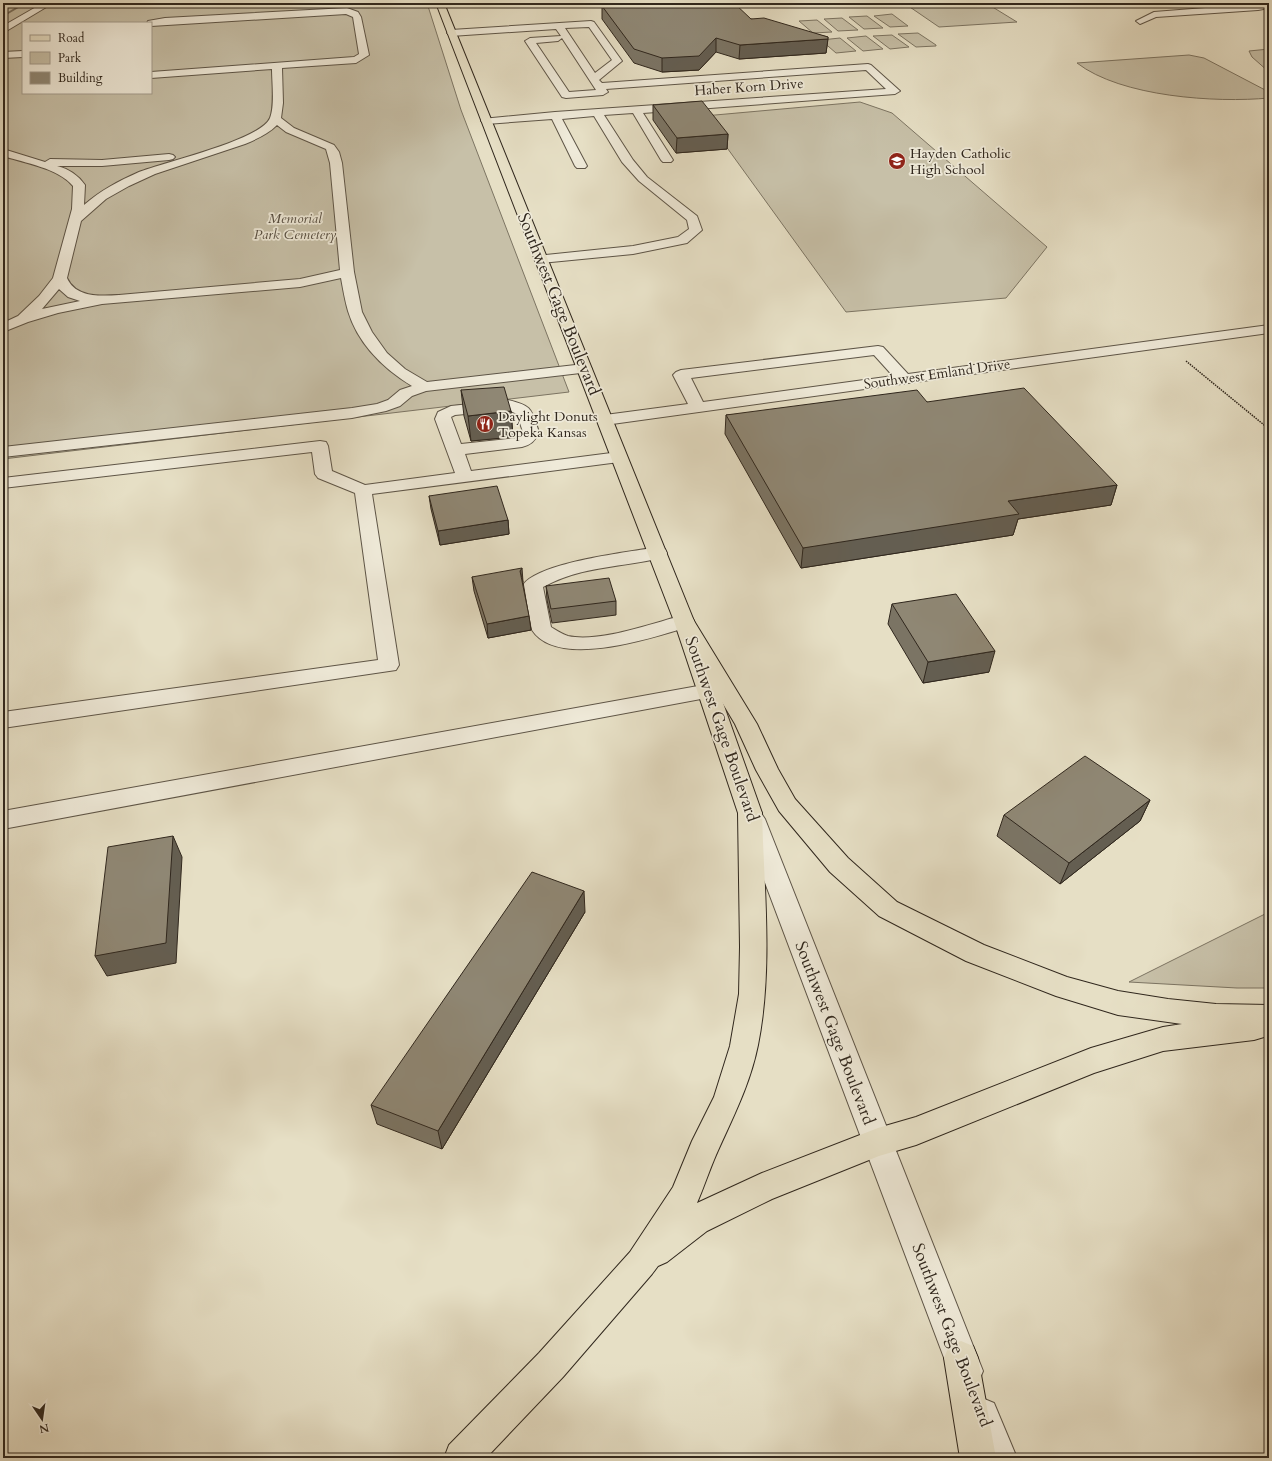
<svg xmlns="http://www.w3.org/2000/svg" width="1272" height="1461" font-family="Cardo,serif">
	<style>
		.green { fill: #c7c0a8; stroke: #7c7462; fill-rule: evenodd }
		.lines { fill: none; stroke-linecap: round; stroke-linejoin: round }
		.stream { fill: #787060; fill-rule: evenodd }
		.minor-casing { stroke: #5e5547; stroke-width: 2 }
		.major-casing { stroke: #30271d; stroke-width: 2 }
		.highway-casing { stroke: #30271d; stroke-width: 2 }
		.path { stroke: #30271d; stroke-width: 1.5; stroke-dasharray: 1.5 1; stroke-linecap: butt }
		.minor { fill: #efead9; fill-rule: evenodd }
		.major { fill: #e6dfc5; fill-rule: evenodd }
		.highway { fill: #e6dfc5; fill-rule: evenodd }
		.wall { fill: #7b7464; stroke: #30271d }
		.shaded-wall { fill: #645e51; stroke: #30271d }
		.building { fill: #8f8774; stroke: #30271d }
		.labels { text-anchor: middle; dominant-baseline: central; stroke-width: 3.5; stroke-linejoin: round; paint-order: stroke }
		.far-street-label { font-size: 14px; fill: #30271d; stroke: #efead9 }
		.far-poi-label { font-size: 14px; fill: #30271d; stroke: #efead9; text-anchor: start }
		.far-park-label { font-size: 14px; font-style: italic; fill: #564d40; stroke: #efead9 }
		.street-label { font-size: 17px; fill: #30271d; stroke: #efead9 }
	</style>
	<rect width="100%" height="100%" fill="#e6dfc5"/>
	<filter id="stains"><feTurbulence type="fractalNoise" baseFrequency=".005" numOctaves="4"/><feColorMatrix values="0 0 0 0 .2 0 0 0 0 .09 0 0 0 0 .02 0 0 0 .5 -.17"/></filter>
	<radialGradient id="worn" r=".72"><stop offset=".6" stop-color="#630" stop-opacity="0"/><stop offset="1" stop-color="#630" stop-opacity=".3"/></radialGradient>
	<path class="green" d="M3,3H427L461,110L569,392L3,459ZM23,23H151V93H23Z
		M904,3H986L1017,22L939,27Z
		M892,14L908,26L890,27L874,16Z
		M867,16L883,28L864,29L849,17Z
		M842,18L858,30L838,31L824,19Z
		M817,20L832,32L813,33L799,21Z
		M918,33L936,45V46L916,47L898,34Z
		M892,35L909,47L890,49L873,36Z
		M866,36L883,49L863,51L847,38Z
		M840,38L856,51L836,53L821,40Z
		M1269,49V72L1252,57L1249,51Z
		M1189,55L1204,58L1269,92V98C1216,103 1121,97 1077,63Z
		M860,102L892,113L1047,247L1006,298L846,312L704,116Z
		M1269,912V988H1237L1129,982Z"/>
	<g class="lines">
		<path class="stream" d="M23,3H27L3,17V15Z"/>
		<g class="minor-casing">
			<path id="minor" d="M43,3H53L3,33V26Z
				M1269,3V8L1258,10L1156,17L1140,24L1136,21L1154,12Z
				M347,8L358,12L361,17L369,55L356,63L282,68L283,103L281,118L294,128L334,145L339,152L342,163L354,272L362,312L372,332L387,353L405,369L427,382L584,364L589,366L592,369L589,372L426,391L412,396L400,406L386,411L352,418L3,457V447L352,408L377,404L388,400L400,390L412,386C384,369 358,344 348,311C345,301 343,289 341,278L300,287L102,304L58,313L28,322L3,332V323L18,316L39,296L53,278L72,209L73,186C58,168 25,163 3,156V149L45,162L50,159L102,160L169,154L173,155L175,157L173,159L169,160L102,166H57C69,169 78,175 85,185L84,205C101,190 119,181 139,172C164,162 261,140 270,118C275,106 272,82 272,69L151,78V72L354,57L359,54L353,17L346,14L151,26V23H147L148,21L165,18ZM277,125L286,132L326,149L330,163L340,270L300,279L119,295C100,296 76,298 67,278L81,221L106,199L129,186L155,174L245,144C257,139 268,134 277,125ZM59,289L68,297L80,301L42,309Z
				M591,21L594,22L622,61L599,80L602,83L868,64L871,65L900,91L895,94L643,113L673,160L671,162H663L661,160L633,113L604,115L633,160L647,177L697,216L702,230L687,243L633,254L541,263L536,262L534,259L536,256L633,246L678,237L689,229L687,220L639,181L622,162L594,116L562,119L587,166L585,168H577L575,166L552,119L486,124L481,121L482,119L555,112L886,89L866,70L606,89L608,92L603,95L566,98L562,97L525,41L530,38L561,36L556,29L451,36L447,33L451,30ZM589,27L612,60L595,73L565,28ZM562,38L596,90L569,92L536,43L558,41Z
				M23,51V57L3,58V52Z
				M1269,325V333L605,425L599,423L597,420L599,417L605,415L688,404L673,375L676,372L681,370L878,346L883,347L908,374ZM874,355L893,376L703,402L691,378Z
				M508,400C533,406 531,409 539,432C536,440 531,445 522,447L465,454L471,471L619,452L625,453L627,457L625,461L619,462L372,494L399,665L396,670L3,728V712L378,660L355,493L318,478L315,474L312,452L3,488V478L320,441L326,442L328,446L332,471L365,485L455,473L435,419L438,412L451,406ZM508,410L517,414L523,432L517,438L461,444L451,417L455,415Z
				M658,547L665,549L667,553L665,557C621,568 584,565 543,587L551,627C556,630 562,634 568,636C599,643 653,623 684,615L691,616L694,621L691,626C655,637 558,670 532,630L523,585C539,562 630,552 658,547Z
				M709,684L717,686L720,691L717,696L3,829V811Z
				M753,810L761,813L765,819L983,1371L978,1383L966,1388L954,1383L949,1371L741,819L745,813Z
				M982,1398L994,1403L1017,1458H981L965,1415L970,1403Z"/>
		</g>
		<g class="major-casing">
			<path id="major" d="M436,3H444L694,621L762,813L758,819L750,822L742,819L738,813L674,621Z"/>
		</g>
		<g class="highway-casing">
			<path id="highway" d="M684,615L691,616L757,724L778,769L795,799L848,858L897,902L984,945L1067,977L1118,991L1168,999L1216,1004L1269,1005V1029H1267L1264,1037L1254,1040L1163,1051L1094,1073L916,1145L879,1156L772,1199L707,1231L667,1262L658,1266L652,1274L563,1377L486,1458H444L449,1445L539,1353L630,1252L673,1187L692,1141L714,1097L730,1046L739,994L740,947L738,813L742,807L750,804L758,807L762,813C764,889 773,970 758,1045C750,1085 732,1119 716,1155C709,1171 704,1187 697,1203L762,1173L878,1128L916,1117L1091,1048L1163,1027L1182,1024L1118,1015L1056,996L966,961L879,916L830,872L779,811L756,770L735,724L674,621L677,616Z
				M961,1341L973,1346L978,1358L996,1458H960L944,1358L949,1346Z"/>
		</g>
		<path class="path" d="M1186,361L1269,429"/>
		<use href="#minor" class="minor"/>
		<use href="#major" class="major"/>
		<use href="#highway" class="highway"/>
	</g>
	<path class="wall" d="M602,6L751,19L828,37L826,53L739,59L716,52L699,70L662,72L634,63L602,19Z
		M653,105L728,134L727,149L676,153L653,120Z
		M461,390L511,411L513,437L471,441L464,416Z
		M927,402L1117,485L1111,505L1018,519L1013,535L801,568L725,434L726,415Z
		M429,496L508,520L509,534L440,545L431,509Z
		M472,577L523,582L531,630L488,638L474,591Z
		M546,586L616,601V615L552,623L547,600Z
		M892,604L989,672L923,683L888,624Z
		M1150,800L1140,821L1060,884L997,836L1004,815Z
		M585,912L442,1149L377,1124L371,1105Z"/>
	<path class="shaded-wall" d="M716,38V52L699,70L662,72V58Z
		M828,39L826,53L739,59L740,45Z
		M728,134L727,149L676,153L677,138Z
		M511,411L513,437L471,441L468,416Z
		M1117,485L1111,505L1018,519L1013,535L801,568L803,548L1008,501Z
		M508,520L509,534L440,545L438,531Z
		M522,568L523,582L520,571Z
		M529,616L531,630L488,638L487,624Z
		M995,651L989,672L923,683L928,662Z
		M1150,800L1140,821L1060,884L1069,863Z
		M173,836L182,857L176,963L107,976L95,956Z
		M584,891L585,912L442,1149L438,1131Z"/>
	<path class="building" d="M655,3H734L751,19L764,18L828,37V39L740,45L716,38L699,56L662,58L634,49L602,6Z
		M702,101L728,134L677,138L653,105Z
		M504,387L511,411L468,416L461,390Z
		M1024,388L1117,485L1008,501L1019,514L803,548L726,415L917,390L927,402Z
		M497,486L508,520L438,531L429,496Z
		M522,568L520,571L529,616L487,624L472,577Z
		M609,578L616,601L551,609L546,586Z
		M956,594L995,651L928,662L892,604Z
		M1085,756L1150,800L1069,863L1004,815Z
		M173,836L166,943L95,956L108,847Z
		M532,872L584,891L438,1131L371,1105Z"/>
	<defs>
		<g id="school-disc" transform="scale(0.9)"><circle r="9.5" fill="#8f2418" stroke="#efead9"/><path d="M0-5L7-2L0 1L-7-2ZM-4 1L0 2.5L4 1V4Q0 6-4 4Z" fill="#fff"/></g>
		<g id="restaurant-disc" transform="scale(0.9)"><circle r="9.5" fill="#8f2418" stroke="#efead9"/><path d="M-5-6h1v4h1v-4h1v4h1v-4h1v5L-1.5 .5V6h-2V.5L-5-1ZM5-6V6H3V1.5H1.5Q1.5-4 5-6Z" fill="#fff"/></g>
	</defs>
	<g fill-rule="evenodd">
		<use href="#school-disc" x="897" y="161"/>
		<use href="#restaurant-disc" x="485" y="424"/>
	</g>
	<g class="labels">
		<g class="far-street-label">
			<text transform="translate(749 87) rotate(-4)">Haber Korn Drive</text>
			<text transform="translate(937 374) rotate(-8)">Southwest Emland Drive</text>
		</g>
		<g class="far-poi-label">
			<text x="910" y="153">Hayden Catholic<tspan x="910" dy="16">High School</tspan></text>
			<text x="498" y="416">Daylight Donuts<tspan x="498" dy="16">Topeka Kansas</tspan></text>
		</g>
		<g class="far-park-label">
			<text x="295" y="218">Memorial<tspan x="295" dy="16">Park Cemetery</tspan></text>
		</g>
		<g class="street-label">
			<text transform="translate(559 304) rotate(68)">Southwest Gage Boulevard</text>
			<text transform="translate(722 729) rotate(71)">Southwest Gage Boulevard</text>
			<text transform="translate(835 1033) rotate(69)">Southwest Gage Boulevard</text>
			<text transform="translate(952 1335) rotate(69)">Southwest Gage Boulevard</text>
		</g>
	</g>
	<rect width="1272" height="1461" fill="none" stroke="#e6dfc5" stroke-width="16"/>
	<rect x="4" y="4" width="1264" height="1453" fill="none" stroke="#30271d" stroke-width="2"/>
	<rect x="8" y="8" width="1256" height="1445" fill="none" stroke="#30271d"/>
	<rect x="22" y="22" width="130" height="72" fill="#efead9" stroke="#a39c8e"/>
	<rect x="30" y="35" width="20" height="6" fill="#e6dfc5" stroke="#a39c8e"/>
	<text x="58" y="42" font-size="12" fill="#30271d">Road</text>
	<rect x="30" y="52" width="20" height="12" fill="#c7c0a8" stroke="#a39c8e"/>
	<text x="58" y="62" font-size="12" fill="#30271d">Park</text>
	<rect x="30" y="72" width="20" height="12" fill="#8f8774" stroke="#a39c8e"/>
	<text x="58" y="82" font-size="12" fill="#30271d">Building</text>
	<g transform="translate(42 1419) rotate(167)" stroke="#efead9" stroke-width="3" paint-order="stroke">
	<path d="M0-3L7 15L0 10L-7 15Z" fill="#30271d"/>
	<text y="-6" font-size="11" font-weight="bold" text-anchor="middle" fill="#30271d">N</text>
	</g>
	<rect width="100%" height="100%" filter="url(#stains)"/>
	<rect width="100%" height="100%" fill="url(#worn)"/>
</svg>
